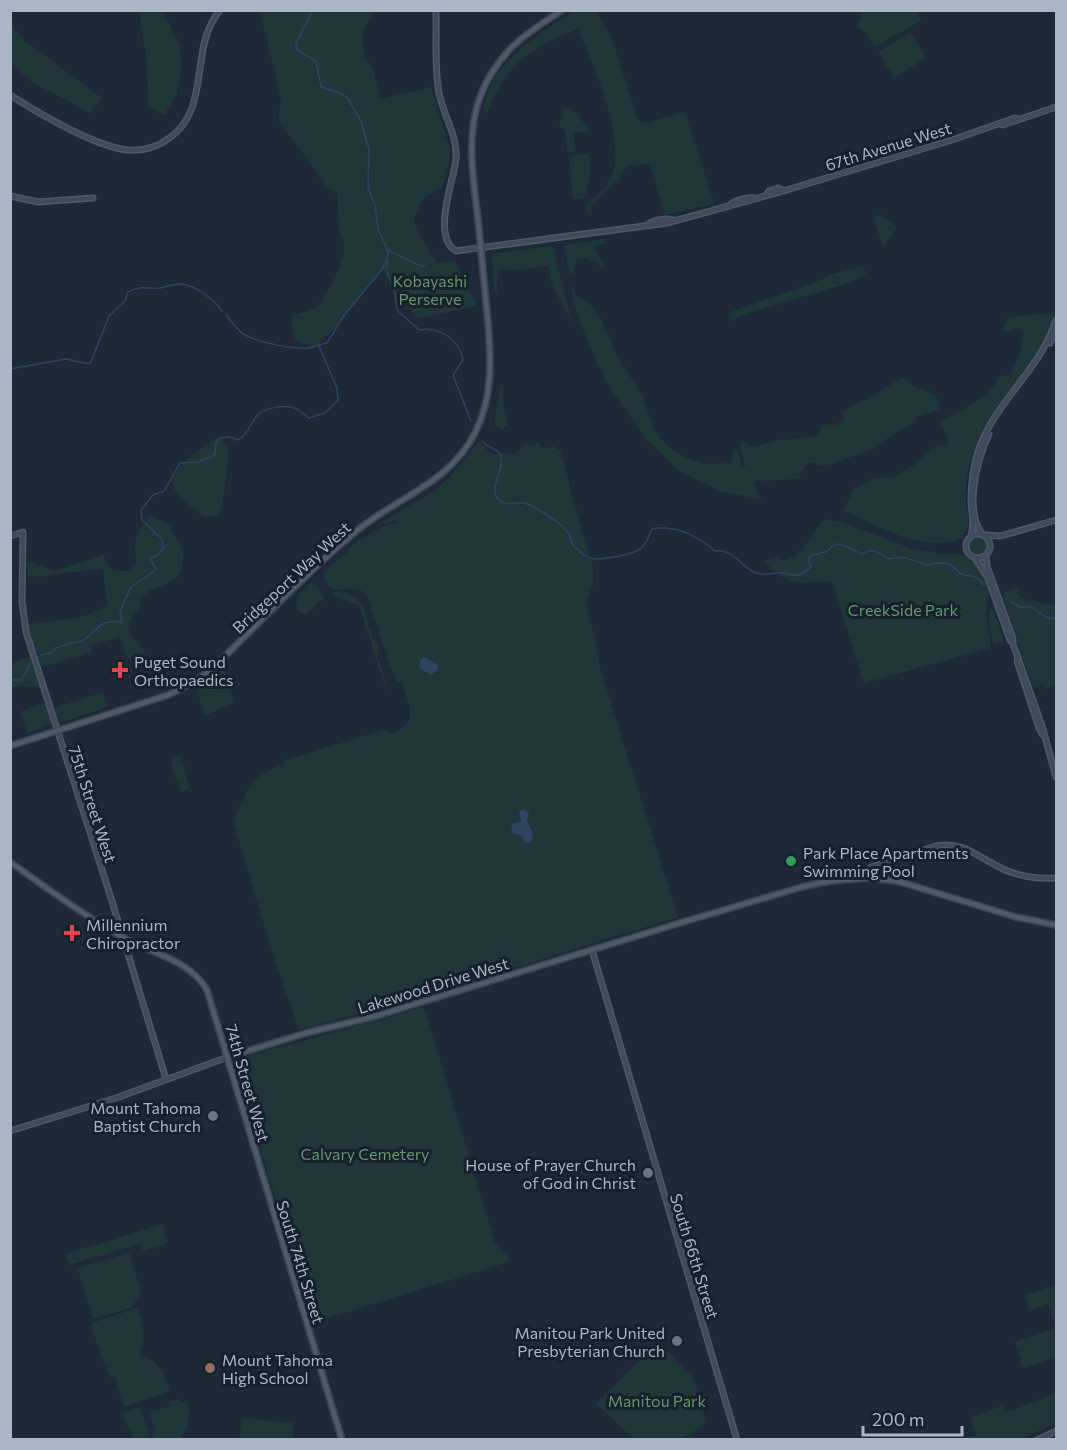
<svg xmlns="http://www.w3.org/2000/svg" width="1067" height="1450" font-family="Commissioner,sans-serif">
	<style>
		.green { fill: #203638 }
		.water { fill: #2f4460 }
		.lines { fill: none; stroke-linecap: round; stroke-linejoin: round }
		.stream { stroke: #2f4460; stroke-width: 1.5 }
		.secondary-casing { stroke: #4f5866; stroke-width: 7 }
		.primary-casing { stroke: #3b4451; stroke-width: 8 }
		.secondary { stroke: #3f4a5b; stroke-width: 4 }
		.primary { stroke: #4f5a68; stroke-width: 4.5 }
		.health-dot { fill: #e0444e; stroke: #17202c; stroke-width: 2 }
		.leisure-dot { fill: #2e9e5b; stroke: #17202c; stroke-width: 2 }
		.worship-dot { fill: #6b7280; stroke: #17202c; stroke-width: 2 }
		.education-dot { fill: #8d6e63; stroke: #17202c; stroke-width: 2 }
		.labels { text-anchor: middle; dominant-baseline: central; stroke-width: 6; stroke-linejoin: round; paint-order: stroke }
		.street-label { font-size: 16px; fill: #abb5c5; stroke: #17202c }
		.park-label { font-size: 16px; fill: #62966c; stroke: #17202c }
		.poi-label { font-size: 16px; fill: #abb5c5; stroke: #17202c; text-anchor: start }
	</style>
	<rect width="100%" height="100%" fill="#1e2937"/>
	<path class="green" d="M139,11H163L180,46L181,69L177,94L164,115L148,105L147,63Z
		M260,11H373L364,29L363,47L365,56L374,71L380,99L431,87L451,154L442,188L424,197L414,218L416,228L437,263L454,261L477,304L475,306L418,319L382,270L336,328L313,347L295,340L291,318C300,310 311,314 319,304C329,293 347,258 344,243C344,239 340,235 339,230C338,218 338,205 337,193L329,189L278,120L281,98Z
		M574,11H596L613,42L638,121L648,122L685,112L714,204L665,215L650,164L627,166L619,179L591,204V214L585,208C591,199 599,194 608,186L606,184C634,154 592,62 578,29C530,48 506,64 487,113L483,111C489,63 538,34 574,11Z
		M861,11H918L921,21L874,47L867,34L857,27L861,17Z
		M11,23L25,41L102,98L90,113L34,83L11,65Z
		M910,32L926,58L894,78L878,52Z
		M564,107L578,115L590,131L574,133L576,152H567C566,143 569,131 559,126Z
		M588,153C593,167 589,186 583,199H573L569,159L575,155Z
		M880,215L895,225L896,229L883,247L873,217Z
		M606,239L607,243L599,245L595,248L605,268L588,259L577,258L574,274L569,272L564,245Z
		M551,246L553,247L572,323L553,287L548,266L517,270H498L497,292H494L492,256L496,253Z
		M863,266L866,274L852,282L748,313L730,322L728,313L821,280L830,275Z
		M570,281L576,296L589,303L600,316L617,356L642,395L653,427L660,438L673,450L685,457L707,464L731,463L735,449H737L742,466H746L740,449L742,442L753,447L784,439L790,440L816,436L825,424L835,425L844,419L842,412L859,402L869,399L902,377L913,386L935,394L939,407L938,410L917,417L911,425L896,432L871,450L827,465H818L813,462L806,465L803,471H801L800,479L754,481C756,489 758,498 766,500L722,492L679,471L647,440L609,386L592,352L577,314Z
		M1055,310C1049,358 994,400 976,446C969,463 965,482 966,500C966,508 970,518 968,527C966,533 962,538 956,540C924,553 873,524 844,511L853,489L875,478H893L914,465L932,448L948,444L941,422L987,395L1000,377L1010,374C1016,362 1026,342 1022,329L1018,328L1008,332L1001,329L1004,326L1009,317L1050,313Z
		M501,384L503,386V404L509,427L504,426L505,432L494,424Z
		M217,437L223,438L228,451V461L222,508L217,516L203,517C187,499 176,503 171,477L187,459Z
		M479,441L491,454L517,453L525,444L533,446L538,442L544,449L553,446L563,453L558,457L562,459L564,463L578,518L593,567V582L586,605L597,647L600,668L678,917L420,997L299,1030L278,970L233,821C250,788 246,777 285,764L283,761L386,729L389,734C422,723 408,705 401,681L396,683L366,594C356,584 342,592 330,588L324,577V572L344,555L354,543L385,525L398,523L393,521L385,524L382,522L429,494L448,479Z
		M149,516L172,525L171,532C181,544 186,551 182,567C175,594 140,580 140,608C119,628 130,635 146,653L128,659L120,637L90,646L92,652L42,667L27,625C53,619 86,622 107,604L103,569C78,570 53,576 28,577L27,561L54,571L104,555L105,561L113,571H128L137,562L134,546L139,530Z
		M825,519L842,522L910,548L941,554H960L972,562L981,571L990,588L986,614L991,648L864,683L832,581C801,584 786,586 764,561L777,558L782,561C802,559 812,531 825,519Z
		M969 545a9 9 0 1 1 18 0a9 9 0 1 1-18 0Z
		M312,582L321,587L319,590L324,596V600L319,602L306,615L302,614L296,607L297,596Z
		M1017,588L1020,598L1056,606V686L1044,689L1042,685L1033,688L1003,597L1004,592Z
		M336,591C376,597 359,621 379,646L377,656L386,681V689L359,605L336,598L333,594Z
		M990,609H993L1002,634L1003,642L994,643C990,633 987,619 990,609Z
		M31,656L42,688L22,686L11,688V665L14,662Z
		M224,666L234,702L207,715L204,713L197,691L204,683Z
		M103,692L107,707L62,722L58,720L54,708Z
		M45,703L51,721L50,725L27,733L21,711Z
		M179,755C186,765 184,776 190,786L188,789L181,792L171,762L172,760Z
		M424,1007L495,1243L512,1261L312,1323L235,1062L237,1059Z
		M163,1224L168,1241L165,1245L143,1251L140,1244L69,1265L65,1254Z
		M129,1253L141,1292L132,1307L93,1319L78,1270L80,1267Z
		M1056,1285V1357L1023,1368L1015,1341L1056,1328L1048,1304L1029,1310L1024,1295Z
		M137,1308C143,1324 148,1340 139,1355C160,1362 164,1372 170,1391L126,1406L123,1405L115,1375L110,1378L91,1327L92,1323Z
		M658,1341L694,1379L706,1421C703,1427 695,1427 693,1434L675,1439H634L596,1404Z
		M1056,1393V1423L1021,1439H963L976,1435L971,1417L1002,1406L1006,1411H1011Z
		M179,1399L180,1402L187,1401C191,1415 189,1428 179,1439H154L152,1434L155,1432L150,1414L151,1411L170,1406L169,1402Z
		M140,1407L150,1439H133L122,1413Z
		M242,1418L293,1423V1439H239Z"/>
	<path class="water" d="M424,657L438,665V669L431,675L419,668L421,659Z
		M523,809L529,813L527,821C530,830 538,836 528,844L524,842L522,836L513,833L511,829L513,823L521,822L519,812Z"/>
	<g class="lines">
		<path class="stream" d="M389,250C393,254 397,254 402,257C411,261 415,265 425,266
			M388,261L386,269L395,292L397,310L419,330C439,326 460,340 463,360L453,375L471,421
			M226,314C231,321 237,330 245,335C259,343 293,349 309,348C315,347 320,344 327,343L345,314L380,272L387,260L388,252L378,228L375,205L368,189L369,150L361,121L347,97L337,92L321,87L316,61L296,49V43L313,10
			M10,369L66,359L89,364L91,362L109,316L125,301L128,292C144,284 146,290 160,288C167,287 172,284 179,284C195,284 213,299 222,311
			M482,441C487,448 495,447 500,454C507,467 488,487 498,499C506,508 514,501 524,503C528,504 533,506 537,509C546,514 559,522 566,530C571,534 570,542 574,546C589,563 599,560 619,556C641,552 644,549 652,529C675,524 699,537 715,551C735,549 739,566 756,573C763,576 776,572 785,573C790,574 793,576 799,575C804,573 807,571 811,567L808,559L811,555L826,552L835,544C841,544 855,550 861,554C876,547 877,553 890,559C899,555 917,560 926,565C942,562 950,560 960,574L976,577L985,586
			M1010,601L1020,607H1032L1044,616L1051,619L1056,617
			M41,655L52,653L56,647C63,648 64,645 70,643C74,642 80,643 84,640C100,628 99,619 122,622L120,611L131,587L156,570L150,558L158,555L164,547L162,539L142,520L141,510L153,495L164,491L180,463L198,462L215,455L216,442L220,438L229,437L238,440C250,432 248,427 256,417C263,407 286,404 297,409C301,411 305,415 309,418L325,413L338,400L337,388L318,344
			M10,680H22L30,663"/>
		<g class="secondary-casing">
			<path id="secondary" d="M436,10C437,37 434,66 439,93C443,115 458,136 456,159C454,180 431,236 456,251L667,223L780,192L952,140L1015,118L1018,119
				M10,95C40,114 87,142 121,149C155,156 186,133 194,101C203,70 198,37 220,10
				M1001,124L1003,125L1056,107
				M767,194L769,191L778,188L782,190
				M10,196L38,202L93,198
				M729,206C734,200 747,197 754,198
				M648,224C655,219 667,218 674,220
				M1050,343L1056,329
				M966 546a12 12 0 1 1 24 0a12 12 0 1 1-24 0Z
				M982,534C964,509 977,459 989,434
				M971,535C975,524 972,514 971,503C971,481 974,459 983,439C1002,396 1042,366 1056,320
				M985,535L1001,536L1056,520
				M10,536L23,532L22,602L26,632L111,898L166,1079
				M986,555L987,566L1013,639V644L1042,726L1056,777
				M975,558L988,578L1010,640L1012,642
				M1018,657L1017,661L1039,728L1043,735
				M866,878L867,871L871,867L936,846C963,840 982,860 1005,870C1022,877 1039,879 1056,878
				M592,950L737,1440
				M10,1131L116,1098L228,1057
				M1037,1440L1056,1431"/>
		</g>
		<g class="primary-casing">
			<path id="primary" d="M10,746L168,695L196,681L213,668C259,623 305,574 354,533C395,498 449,484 475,433C493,397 491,361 488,322C485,288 481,253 478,219C470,153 461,101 511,48C526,33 545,22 562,10
				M10,862C47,888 84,916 122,937C152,954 189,959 207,990L342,1440
				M228,1057L306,1033L376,1016L683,922L802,887L830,881L866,878L897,881L1016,917L1056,925"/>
		</g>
		<use href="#secondary" class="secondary"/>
		<use href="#primary" class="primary"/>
	</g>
	<g class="health-dot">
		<path d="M117 661h6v6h6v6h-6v6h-6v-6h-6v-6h6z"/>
		<path d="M69 924h6v6h6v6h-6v6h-6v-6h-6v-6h6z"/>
	</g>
	<circle class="leisure-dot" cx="791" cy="861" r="6"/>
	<g class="worship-dot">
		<circle cx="213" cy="1116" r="6"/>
		<circle cx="648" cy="1173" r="6"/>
		<circle cx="677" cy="1341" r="6"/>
	</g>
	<circle class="education-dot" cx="210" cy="1368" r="6"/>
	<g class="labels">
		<g class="street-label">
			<text transform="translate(888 146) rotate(-17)">67th Avenue West</text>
			<text transform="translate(291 577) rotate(-43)">Bridgeport Way West</text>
			<text transform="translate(93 804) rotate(72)">75th Street West</text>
			<text transform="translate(433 985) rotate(-17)">Lakewood Drive West</text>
			<text transform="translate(248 1083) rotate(74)">74th Street West</text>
			<text transform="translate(695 1256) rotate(73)">South 66th Street</text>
			<text transform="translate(301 1262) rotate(73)">South 74th Street</text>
		</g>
		<g class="park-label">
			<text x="430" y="280">Kobayashi<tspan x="430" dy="18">Perserve</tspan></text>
			<text x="903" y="609">CreekSide Park</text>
			<text x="365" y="1153">Calvary Cemetery</text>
			<text x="657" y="1400">Manitou Park</text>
		</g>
		<g class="poi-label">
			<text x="134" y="661">Puget Sound<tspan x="134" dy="18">Orthopaedics</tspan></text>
			<text x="803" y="852">Park Place Apartments<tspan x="803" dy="18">Swimming Pool</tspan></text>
			<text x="86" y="924">Millennium<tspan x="86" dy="18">Chiropractor</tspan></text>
			<text x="201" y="1107" text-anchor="end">Mount Tahoma<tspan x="201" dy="18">Baptist Church</tspan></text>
			<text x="636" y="1164" text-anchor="end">House of Prayer Church<tspan x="636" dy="18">of God in Christ</tspan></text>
			<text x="665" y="1332" text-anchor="end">Manitou Park United<tspan x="665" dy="18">Presbyterian Church</tspan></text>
			<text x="222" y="1359">Mount Tahoma<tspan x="222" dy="18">High School</tspan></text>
		</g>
	</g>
	<rect width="1067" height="1450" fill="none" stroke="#abb5c5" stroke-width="24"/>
	<path d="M863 1426v9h99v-9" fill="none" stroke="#abb5c5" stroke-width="3"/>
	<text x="872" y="1426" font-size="18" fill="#abb5c5" stroke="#17202c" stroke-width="4.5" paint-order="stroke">200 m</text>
</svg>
